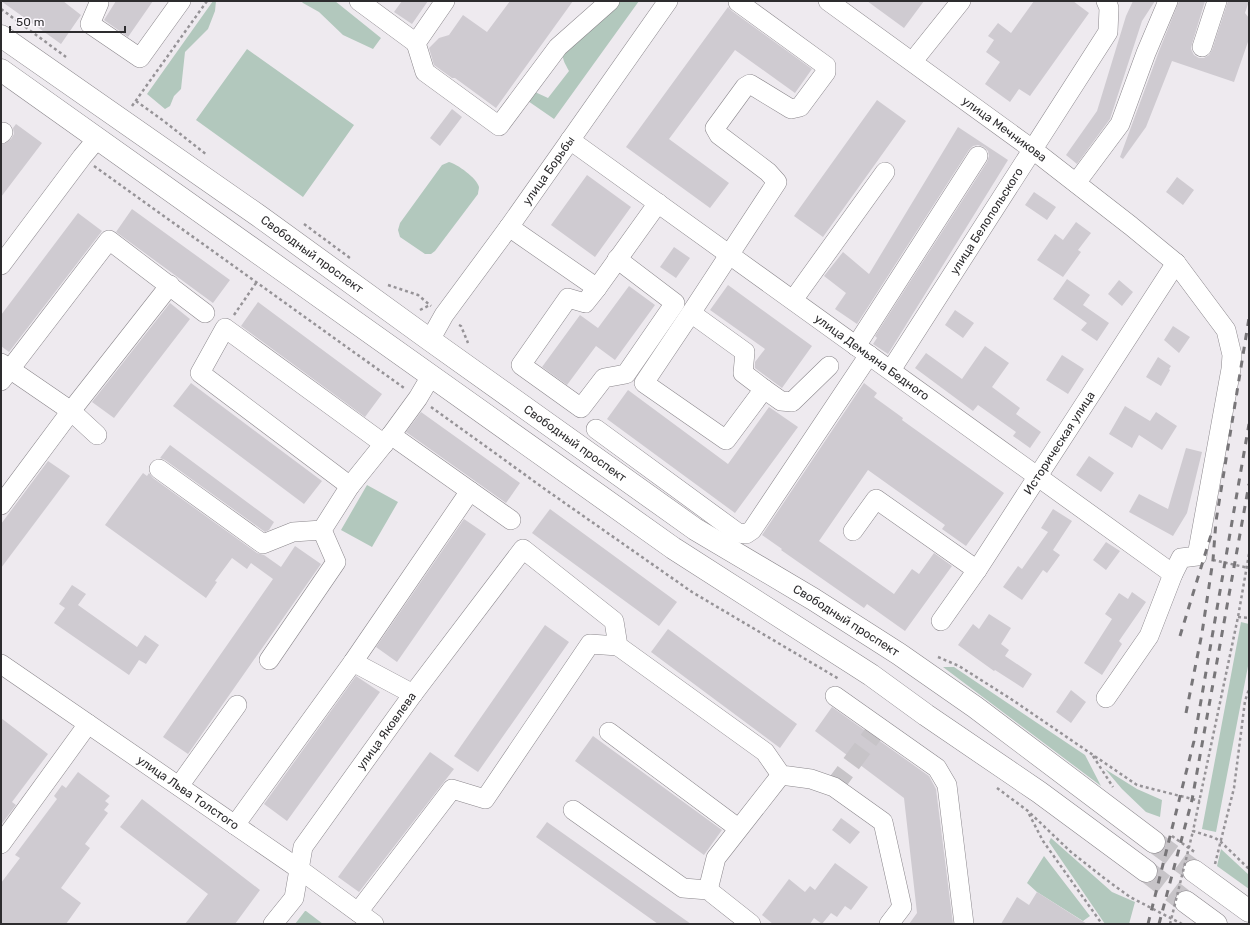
<svg xmlns="http://www.w3.org/2000/svg" width="1250" height="925" font-family="Rubik,sans-serif">
	<style>
		.green { fill: #b2c8bd }
		.building { fill: #cfcbd1 }
		.lines { fill: none; stroke-linecap: round; stroke-linejoin: round }
		.minor-tunnel { stroke: #c7c4c8; stroke-width: 19; stroke-dasharray: 19 10; stroke-linecap: butt }
		.major-tunnel { stroke: #c7c4c8; stroke-width: 22; stroke-dasharray: 22 11; stroke-linecap: butt }
		.minor-casing { stroke: #8b878c; stroke-width: 20 }
		.major-casing { stroke: #8b878c; stroke-width: 23 }
		.path { stroke: #969397; stroke-width: 2.5; stroke-dasharray: 3 3; stroke-linecap: butt }
		.minor { stroke: #fff; stroke-width: 19 }
		.major { stroke: #fff; stroke-width: 22 }
		.rail { stroke: #787679; stroke-width: 3; stroke-dasharray: 7 7; stroke-linecap: butt }
		.path-bridge { stroke: #969397; stroke-width: 2.5; stroke-dasharray: 3 3; stroke-linecap: butt }
		.labels { text-anchor: middle; dominant-baseline: central; stroke-width: 3; stroke-linejoin: round; paint-order: stroke }
		.street-label { font-size: 12px; fill: #2d2c2e; stroke: #fbf7fd }
	</style>
	<rect width="100%" height="100%" fill="#eeeaef"/>
	<path class="green" d="M213,1H216L215,11L208,29L185,52L181,89L174,96L170,106L165,109L147,94Z
		M301,1H335L381,38L373,49L343,35L319,12L303,3Z
		M621,1H639L554,119L528,101L535,92L548,98L569,71C567,67 563,61 563,57C564,48 612,9 621,1Z
		M247,49L354,125L303,197L196,120Z
		M449,162C457,164 477,178 479,187C479,189 478,192 478,194L435,251L431,254H425L400,237L398,230L400,223L442,165Z
		M367,485L398,502L372,547L341,530Z
		M1241,622L1249,624V661L1216,832L1202,829Z
		M943,667H954L1085,755L1101,786Z
		M1105,769L1137,789L1162,800L1160,817L1146,812L1122,789Z
		M1051,838L1112,892L1135,902L1129,924H1105L1049,842Z
		M1221,849L1249,875V889L1217,866Z
		M1044,856L1090,916L1083,921L1037,892L1027,883Z
		M305,911H306L323,924H295Z"/>
	<path class="building" d="M1,1H63L81,15L61,44Z
		M116,1H153L128,37L104,20Z
		M402,1H428L412,24L394,12Z
		M510,1H573L496,108L455,78H452L434,65L429,48L439,38L449,35L463,15L487,32Z
		M867,1H924L904,28Z
		M1034,1H1073L1089,13L1030,96L1019,89L1010,102L985,84L1000,62L986,52L994,40L988,36L998,23L1011,33Z
		M1133,1H1155L1142,21L1110,119L1077,164L1066,155L1097,111L1126,16Z
		M1179,1H1205L1192,44L1191,49L1194,55L1199,58H1204L1209,55L1212,50L1228,1H1249L1245,13L1249,18V39L1234,82L1172,61L1146,127L1123,159L1120,157L1159,51Z
		M728,7L732,11L812,69L795,93L735,50L669,139L729,183L710,208L626,147Z
		M877,100L906,121L823,237L794,216Z
		M452,109L462,117L440,146L430,138Z
		M16,124L42,143L1,197V145L11,139L14,134L13,128Z
		M958,127L1008,160L888,354L873,344L877,338L875,336L987,162L989,156L988,151L984,147L978,145L973,146L969,150L857,324L835,309L846,293L824,276L843,252L869,274Z
		M587,175L631,207L595,257L551,225Z
		M1177,177L1194,190L1183,205L1166,192Z
		M1034,192L1056,207L1047,220L1025,205Z
		M132,209L230,280L213,303L116,232Z
		M78,213L102,231L9,352L1,346V315Z
		M1076,222L1091,233L1078,250L1081,252L1063,277L1037,260L1055,234L1063,240Z
		M674,247L690,258L676,278L660,267Z
		M1067,279L1090,295L1083,305L1109,323L1097,341L1081,330L1087,323L1053,299Z
		M1119,280L1133,292L1122,306L1108,294Z
		M728,285L812,346L782,388L755,368V362L765,349L710,310Z
		M629,286L655,305L615,360L596,346L567,385L542,367L580,315L598,328Z
		M258,302L382,394L365,417L241,326Z
		M170,303L190,319L114,418L92,402Z
		M955,310L974,323L963,338L945,325Z
		M1173,326L1190,337L1179,353L1164,340Z
		M985,346L1009,363L992,387L1020,408L1016,414L1041,432L1030,448L1013,436L1016,432L978,405L973,411L915,368L926,353L962,379Z
		M1062,355L1084,369L1068,394L1046,380Z
		M1158,357L1171,366L1169,369L1170,370L1161,386L1146,377Z
		M191,383L322,481L304,504L173,406Z
		M864,383L877,393L874,397L903,418L902,420L1004,493L966,546L942,529L945,525L868,470L819,541L894,594L912,569L919,574L934,553L952,566L905,631L867,604L864,608L781,550L782,549L762,535Z
		M628,390L728,464L769,407L798,427L735,513L607,419Z
		M1125,406L1150,421L1156,412L1177,426L1162,450L1139,435L1132,448L1109,434Z
		M421,412L520,483L506,503L406,432Z
		M170,445L274,522L269,530L265,532L165,460L160,458Z
		M1186,448L1202,452L1187,513L1173,536L1129,512L1139,494L1168,509Z
		M1089,456L1114,473L1101,492L1076,475Z
		M48,461L70,476L1,568V524Z
		M143,473L147,476L149,473L153,478L257,553L264,555L281,567L295,546L321,564L188,754L163,737L273,579L251,563L247,569L232,558L215,581L217,582L206,598L105,525Z
		M550,509L677,602L659,626L532,533Z
		M1053,509L1072,521L1053,550L1060,555L1047,573L1043,570L1022,600L1003,587L1018,566L1022,569L1048,532L1041,528Z
		M464,519L486,534L397,662L376,647Z
		M1106,542L1120,551L1106,570L1093,560Z
		M72,585L86,594L78,605L137,647L145,635L159,645L146,664L139,660L129,675L54,623L65,608L59,604Z
		M1132,592L1146,602L1119,641L1122,644L1102,675L1084,663L1112,619L1105,614L1119,593L1128,599Z
		M989,614L1011,628L1001,644L1009,650L1005,656L1032,674L1023,688L995,670L994,671L958,645L973,624L979,629Z
		M545,625L569,642L478,772L454,756Z
		M668,629L797,724L780,748L651,652Z
		M356,676L380,692L287,821L264,804Z
		M1071,690L1086,702L1071,723L1056,712Z
		M832,707L929,776L936,789L953,924H909L917,913L904,798L815,731Z
		M1,718L48,754L12,802L16,805L1,825Z
		M593,736L722,830L704,855L575,761Z
		M430,752L454,769L359,892L338,877Z
		M78,772L110,796L105,801L109,804L104,810L108,813L85,844L90,848L61,888L81,903L66,924H1V883L20,858L15,855L57,799L54,796L62,785L66,788Z
		M142,799L260,890L235,924H185L208,894L120,827Z
		M841,818L860,832L850,844L832,830Z
		M547,822L691,924H658L536,837Z
		M835,863L868,887L851,910L845,906L837,917L831,913L822,924L814,918L810,924H773L762,915L789,879L805,892L810,886L815,890Z
		M1037,892L1087,924H1001L1017,897L1029,905Z"/>
	<g class="lines">
		<path class="minor-tunnel" d="M834,787L879,726"/>
		<path class="major-tunnel" d="M1154,842L1194,871
			M1146,871L1186,902"/>
		<g class="minor-casing">
			<g id="minor">
				<path d="M359,1L416,43"/>
				<path d="M445,1L416,43L425,72L499,126L558,47L610,1"/>
				<path id="s1" d="M828,1L1032,149L1131,226L1176,263L1226,330L1232,355L1231,369L1197,556L1181,558L1173,574L1149,636L1106,698"/>
				<path d="M99,3L90,24L140,58L181,1"/>
				<path d="M1202,47L1217,1"/>
				<path d="M913,61L961,1"/>
				<path d="M1,134L3,132"/>
				<path id="s2" d="M570,140L1173,574"/>
				<path d="M1076,183L1120,124L1146,53L1168,1"/>
				<path d="M509,227L597,288L658,203"/>
				<path d="M1,265L82,157L97,139"/>
				<path d="M597,288L585,303L568,298L521,365L581,408L604,378L626,374L675,303L617,259"/>
				<path d="M793,300L885,172"/>
				<path d="M691,313L745,352L743,373L764,389L726,440L644,383L691,313L777,182L768,172L719,135L715,128L745,87L750,84L791,109L800,107L826,72V66L738,2V1"/>
				<path id="s3" d="M430,340L444,315L509,227L668,1"/>
				<path d="M856,346L978,156"/>
				<path d="M1,363L71,411L97,435"/>
				<path id="s4" d="M891,370L1108,32L1109,8L1106,1"/>
				<path d="M1,381L109,240L205,313"/>
				<path d="M764,389L781,401L792,402L829,366"/>
				<path d="M596,429L738,533L746,534L752,530L869,355"/>
				<path d="M391,435L511,520"/>
				<path d="M159,469L263,544L293,532L322,530"/>
				<path d="M350,486L200,373L225,328L384,444"/>
				<path d="M1,505L71,411L170,285"/>
				<path d="M853,531L876,499L977,570"/>
				<path id="s5" d="M941,621L977,570L1176,263"/>
				<path d="M269,660L336,562L322,530L350,486L391,435L418,398L431,376"/>
				<path d="M353,662L413,694"/>
				<path id="s6" d="M1,664L299,869L374,924"/>
				<path d="M835,696L937,768L947,785L964,924"/>
				<path d="M609,732L738,828"/>
				<path d="M179,786L237,705"/>
				<path d="M573,810L683,888L708,890L751,924"/>
				<path d="M235,825L353,662L470,491"/>
				<path d="M1,844L88,724"/>
				<path d="M708,890L716,858L781,775"/>
				<path d="M358,912L452,789L485,799L590,644L618,646"/>
				<path id="s7" d="M273,924L294,898L303,847L413,694L523,549L614,621L618,646L765,752L781,775L811,779L834,787L883,822L902,907L889,924"/>
			</g>
		</g>
		<g class="major-casing">
			<g id="major">
				<path id="s8" d="M1,36L259,216L430,340L695,529L813,599L899,654L975,707L1154,842"/>
				<path d="M1,70L673,548L871,675L926,715L1039,792L1146,871"/>
				<path d="M1194,871L1249,911"/>
				<path d="M1186,902L1216,924"/>
			</g>
		</g>
		<path class="path" d="M1,9L66,57
			M136,101L165,122L207,155
			M132,106L207,1
			M94,166L404,388
			M304,224L350,258
			M388,285L418,295L431,306
			M420,310L430,305
			M234,315L256,283
			M459,325L461,326L468,343
			M431,407L549,492L692,592L839,679
			M1249,554L1238,617L1193,831L1215,838L1221,842L1249,869
			M1213,560L1249,568
			M1238,617L1249,618V617
			M938,657L959,666L1011,699L1137,785L1200,801
			M1093,756L1113,787
			M997,788L1028,811L1071,852L1104,878L1130,897L1182,924
			M1029,814L1043,841L1102,924
			M1172,836L1196,853
			M1215,864L1234,788L1245,701L1249,689"/>
		<use href="#minor" class="minor"/>
		<use href="#major" class="major"/>
		<path class="rail" d="M1180,636L1211,535
			M1186,713L1202,633L1213,560L1216,521L1249,318
			M1148,924L1194,741L1249,424
			M1159,924L1192,800L1249,484"/>
		<path class="path-bridge" d="M1170,924L1193,831"/>
	</g>
	<g class="labels">
		<g class="street-label">
			<text stroke="none"><textPath href="#s1" startOffset="218">улица Мечникова</textPath></text>
			<text stroke="none"><textPath href="#s3" startOffset="207">улица Борьбы</textPath></text>
			<text stroke="none"><textPath href="#s4" startOffset="177">улица Белопольского</textPath></text>
			<text stroke="none"><textPath href="#s8" startOffset="380">Свободный проспект</textPath></text>
			<text stroke="none"><textPath href="#s2" startOffset="372">улица Демьяна Бедного</textPath></text>
			<text stroke="none"><textPath href="#s5" startOffset="214">Историческая улица</textPath></text>
			<text stroke="none"><textPath href="#s8" startOffset="704">Свободный проспект</textPath></text>
			<text stroke="none"><textPath href="#s8" startOffset="1028">Свободный проспект</textPath></text>
			<text stroke="none"><textPath href="#s7" startOffset="228">улица Яковлева</textPath></text>
			<text stroke="none"><textPath href="#s6" startOffset="227">улица Льва Толстого</textPath></text>
		</g>
	</g>
	<rect width="1250" height="925" fill="none" stroke="#2d2c2e" stroke-width="4"/>
	<path d="M10 26v6h115v-6" fill="none" stroke="#2d2c2e" stroke-width="2"/>
	<text x="16" y="26" font-size="12" fill="#2d2c2e" stroke="#fbf7fd" stroke-width="3" paint-order="stroke">50 m</text>
</svg>
